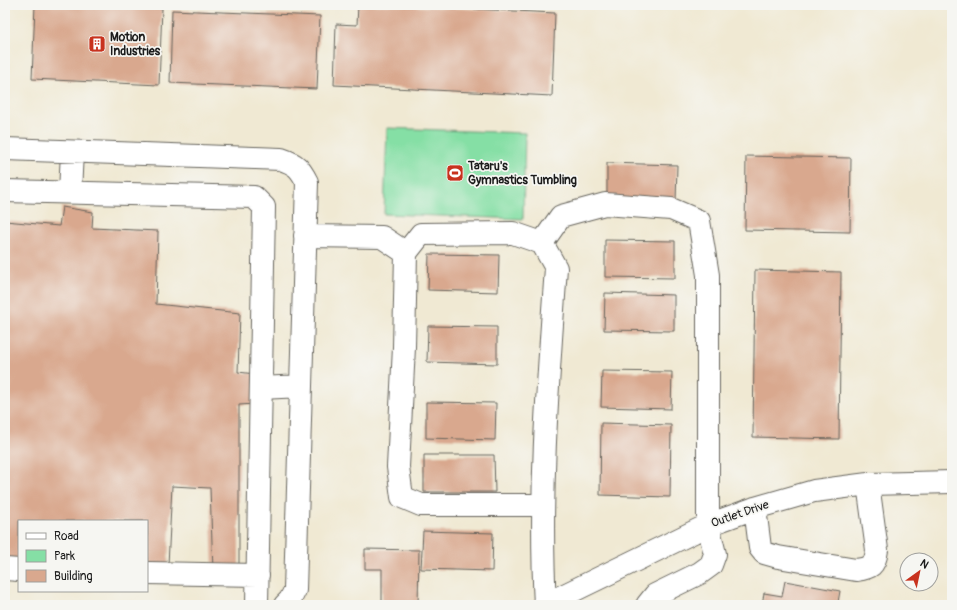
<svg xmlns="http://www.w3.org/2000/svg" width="957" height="610" font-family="Pangolin,sans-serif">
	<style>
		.green { fill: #85dfa5; stroke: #507e60 }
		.building { fill: #d9a88e }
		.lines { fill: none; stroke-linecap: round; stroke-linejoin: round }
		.minor-casing { stroke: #66645c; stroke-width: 24 }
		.minor { stroke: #fff; stroke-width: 22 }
		.labels { text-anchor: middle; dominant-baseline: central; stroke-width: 3.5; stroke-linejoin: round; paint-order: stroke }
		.poi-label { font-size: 12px; font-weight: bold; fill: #1c1c1c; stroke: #f6f6f2; text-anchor: start }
		.street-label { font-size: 12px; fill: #1c1c1c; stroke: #f6f6f2 }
	</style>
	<rect width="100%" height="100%" fill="#f6f6f2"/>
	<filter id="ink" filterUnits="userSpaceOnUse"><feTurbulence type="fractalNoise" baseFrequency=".025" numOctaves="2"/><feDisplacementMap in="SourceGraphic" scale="8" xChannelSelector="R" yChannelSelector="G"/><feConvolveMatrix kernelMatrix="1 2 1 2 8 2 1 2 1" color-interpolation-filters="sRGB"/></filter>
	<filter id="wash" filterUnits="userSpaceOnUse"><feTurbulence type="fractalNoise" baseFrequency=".012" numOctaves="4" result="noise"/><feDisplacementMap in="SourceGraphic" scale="16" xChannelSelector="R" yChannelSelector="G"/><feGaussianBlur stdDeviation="0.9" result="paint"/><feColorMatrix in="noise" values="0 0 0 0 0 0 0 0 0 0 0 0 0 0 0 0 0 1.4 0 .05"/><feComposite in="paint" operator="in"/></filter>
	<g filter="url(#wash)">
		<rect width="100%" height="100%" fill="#f0e9d3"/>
		<path class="green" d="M387,128L525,133L523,219L384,214Z"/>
		<g id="blocks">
			<path class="building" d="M35,5H82L162,8L159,85L32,79Z
				M358,5H391L555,13L552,96L334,85L336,24L357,25Z
				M172,10L320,16L317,89L170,83Z
				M746,156L851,158L850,232L745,230Z
				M607,163L677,165L676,201L607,200Z
				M62,207L93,212L92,228L158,231L156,304L240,313L238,372L255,374V404L239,405V570H213L210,488L172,486L168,565H147V521H19V561H5V221L59,226Z
				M605,240L675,241V278L605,277Z
				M429,254L499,255L498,292L428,290Z
				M755,270L841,272L839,439L753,437Z
				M605,293L674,295V331L604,330Z
				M428,326L497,327V364L427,362Z
				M602,371L672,372L671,409L601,407Z
				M426,402L496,403L495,440L426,438Z
				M601,423L671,425L670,497L600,495Z
				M424,455H494L495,492H424Z
				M423,531L493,533L492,571L421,569Z
				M365,549L419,550L418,605H382V569H365Z
				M785,581L840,591L838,602L854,605H762L764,593L782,596Z"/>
		</g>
	</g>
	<g filter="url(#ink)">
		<use href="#blocks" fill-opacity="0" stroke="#66645c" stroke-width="1"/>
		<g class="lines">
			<g class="minor-casing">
				<path id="minor" d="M5,149L281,159C296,164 300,168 307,182L295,590L290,600L285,605
					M5,191L254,197L264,207L257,605
					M70,192L72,152
					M305,236L382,237L406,253
					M542,243L561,216L605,204L671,209L699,221L708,275V525L715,554L711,565L700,573L655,595L647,605
					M261,388L301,386
					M543,505H421L402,497L398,467L404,347L406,253L421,234L513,233L542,243L556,268C548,380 539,492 545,605
					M755,508L760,548L764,553L778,557L856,570C871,568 875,566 877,550L868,484
					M5,569L19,570
					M147,573L258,575
					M544,605L708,525L755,508L814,491L868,484L952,482"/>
			</g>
			<use href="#minor" class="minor"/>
		</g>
	</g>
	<defs>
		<g id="building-square" transform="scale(0.9)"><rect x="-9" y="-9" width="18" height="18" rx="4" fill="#c8321e" stroke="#f6f6f2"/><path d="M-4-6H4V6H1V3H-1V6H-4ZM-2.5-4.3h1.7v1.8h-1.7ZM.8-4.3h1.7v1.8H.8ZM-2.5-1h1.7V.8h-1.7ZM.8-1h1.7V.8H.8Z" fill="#fff"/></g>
		<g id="stadium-square" transform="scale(0.9)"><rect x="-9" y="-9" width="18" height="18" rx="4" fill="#c8321e" stroke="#f6f6f2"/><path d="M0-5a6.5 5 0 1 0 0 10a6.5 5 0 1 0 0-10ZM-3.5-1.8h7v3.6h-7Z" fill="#fff"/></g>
	</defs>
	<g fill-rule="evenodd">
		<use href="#building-square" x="97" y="44"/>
		<use href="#stadium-square" x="455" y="173"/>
	</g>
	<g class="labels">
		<g class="poi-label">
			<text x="110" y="37">Motion<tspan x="110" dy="14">Industries</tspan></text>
			<text x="468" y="166">Tataru's<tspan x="468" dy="14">Gymnastics Tumbling</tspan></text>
		</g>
		<g class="street-label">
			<text transform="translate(740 514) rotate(-19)">Outlet Drive</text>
		</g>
	</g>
	<rect width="957" height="610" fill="none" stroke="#f6f6f2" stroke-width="20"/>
	<rect x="18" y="520" width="130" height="72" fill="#f6f6f2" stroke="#9f9f9c"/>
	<rect x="26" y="533" width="20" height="6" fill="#ffffff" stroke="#9f9f9c"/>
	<text x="54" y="540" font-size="12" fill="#1c1c1c">Road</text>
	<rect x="26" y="550" width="20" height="12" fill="#85dfa5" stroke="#9f9f9c"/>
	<text x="54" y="560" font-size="12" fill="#1c1c1c">Park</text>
	<rect x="26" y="570" width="20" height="12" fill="#d9a88e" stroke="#9f9f9c"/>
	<text x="54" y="580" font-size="12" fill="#1c1c1c">Building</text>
	<g transform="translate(919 572) rotate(33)"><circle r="19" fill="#f6f6f2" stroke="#9f9f9c"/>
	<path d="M0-3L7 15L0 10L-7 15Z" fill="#c8321e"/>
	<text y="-6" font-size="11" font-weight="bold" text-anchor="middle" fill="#1c1c1c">N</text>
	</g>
</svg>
